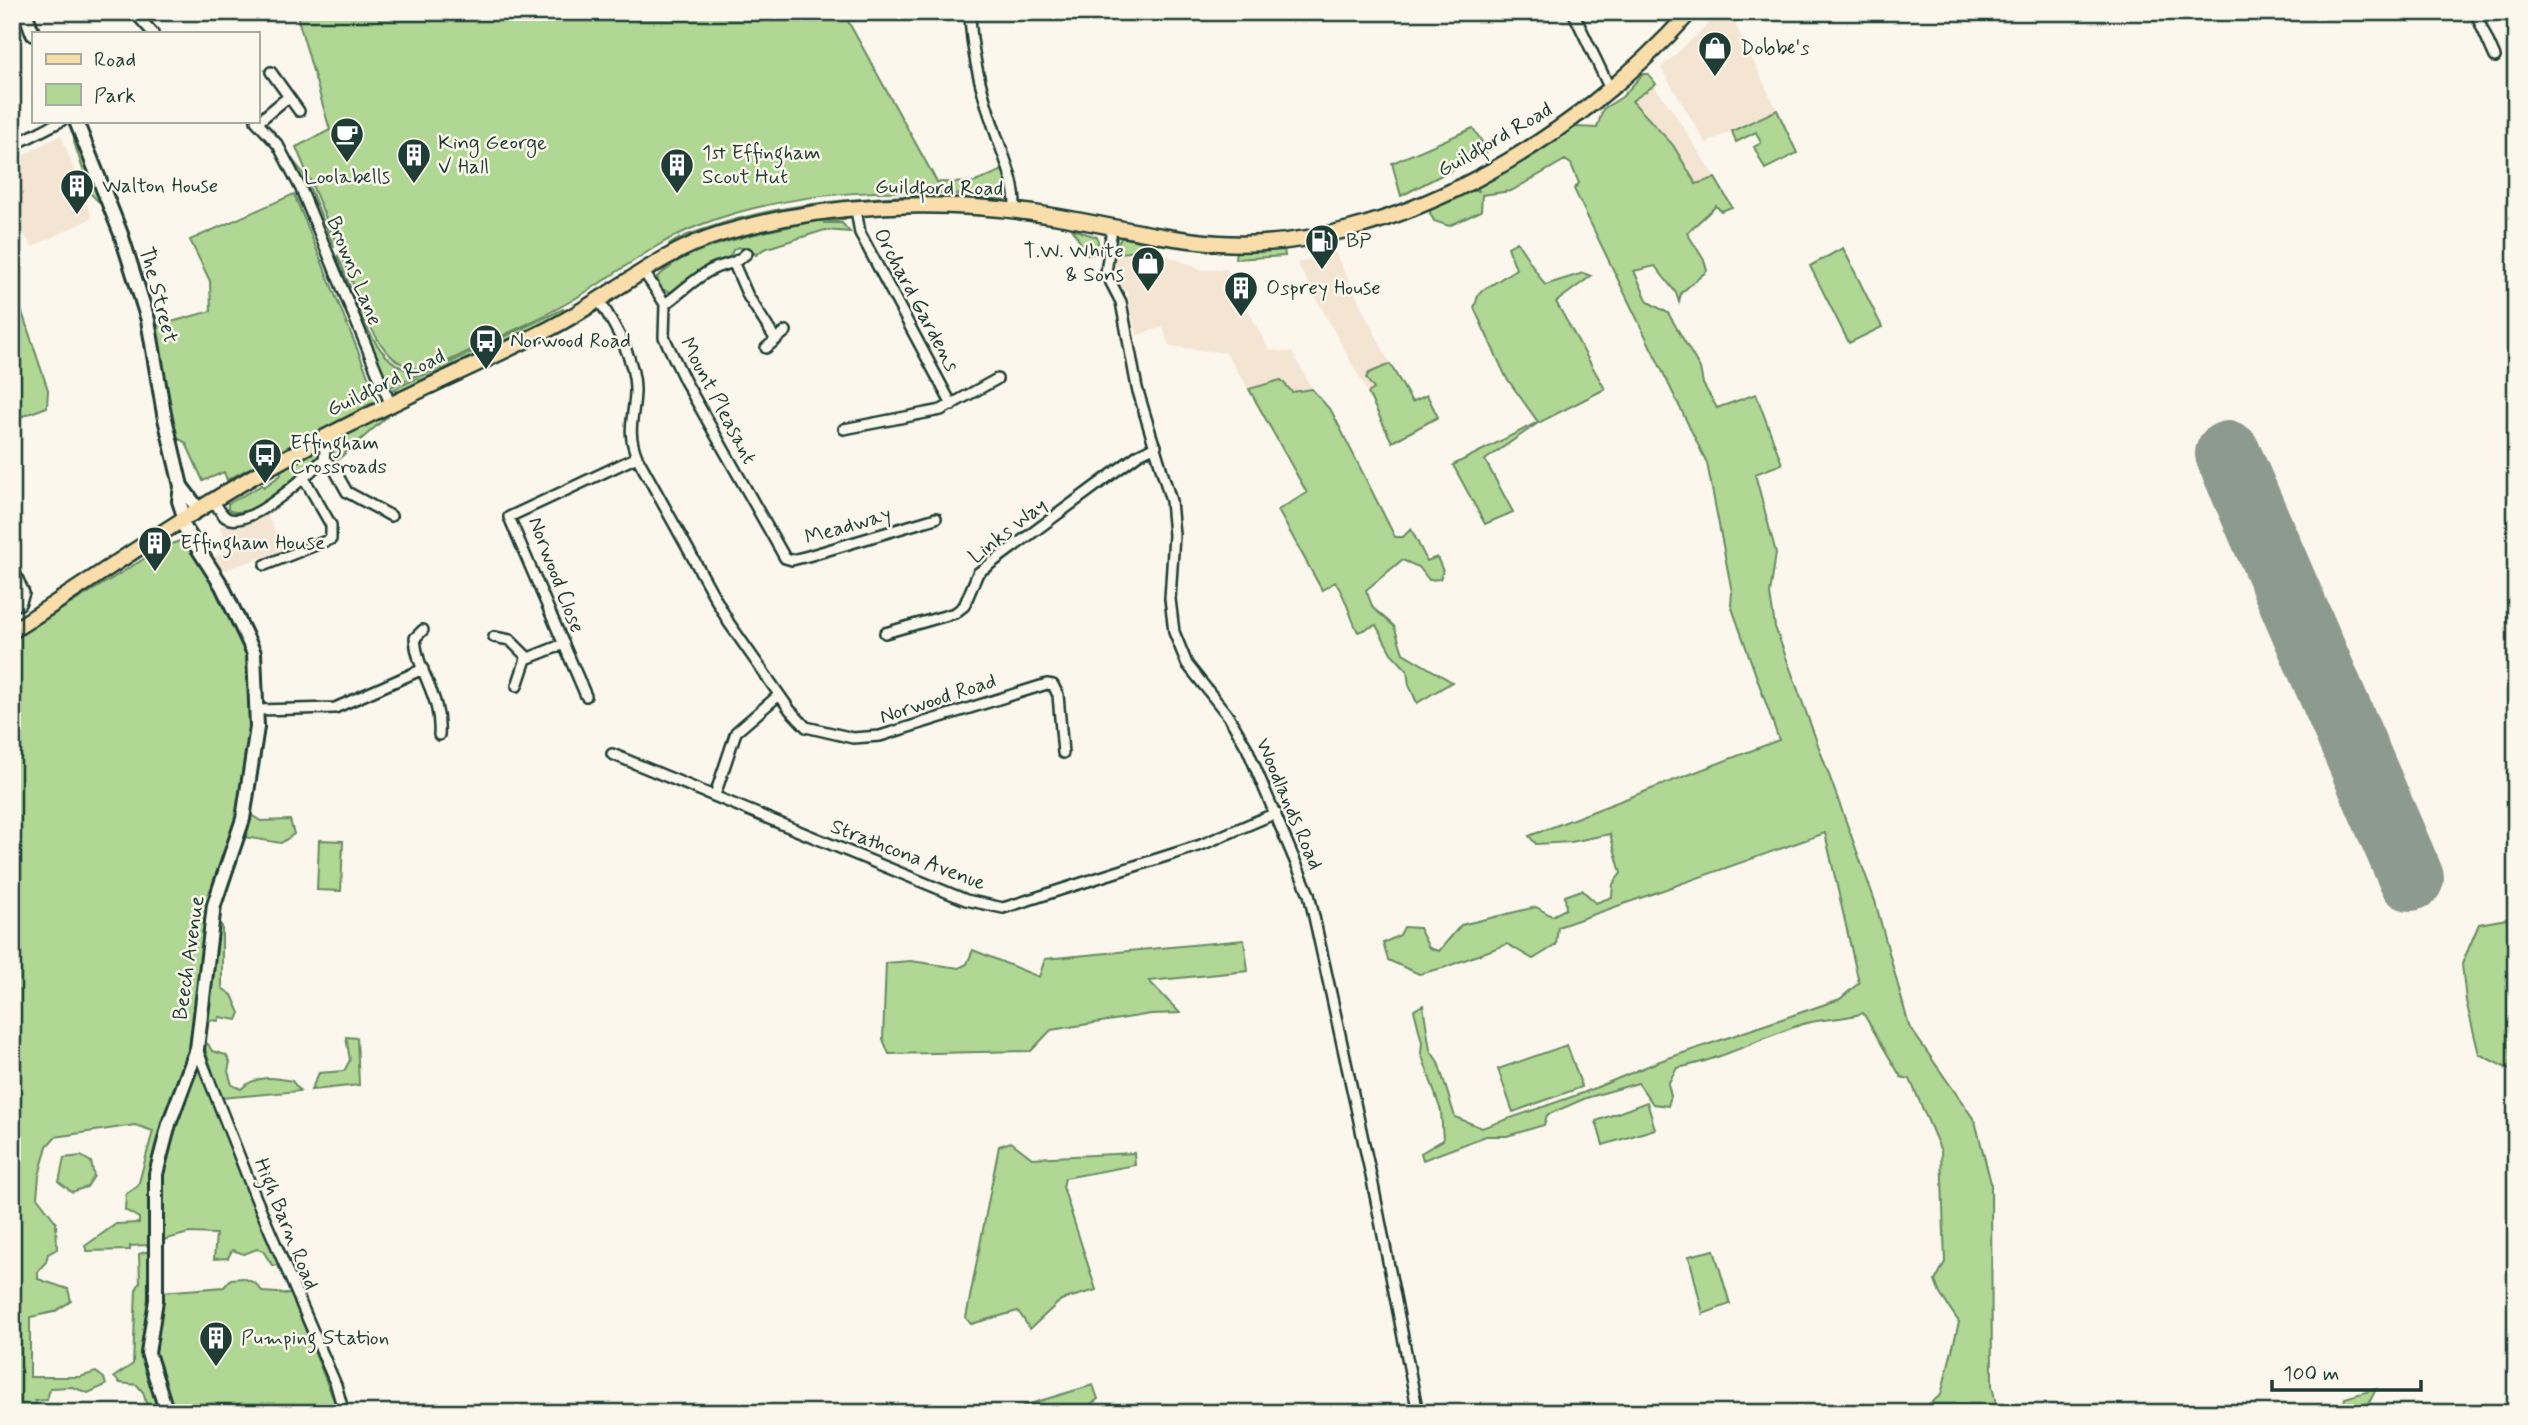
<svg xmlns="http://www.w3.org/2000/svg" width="2528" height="1425" font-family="Mynerve,sans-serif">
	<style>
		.built { fill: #f4e5d2 }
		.green { fill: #b0d894; stroke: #688a64; stroke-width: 2 }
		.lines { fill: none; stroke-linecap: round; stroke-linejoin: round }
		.runway { stroke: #8d9a90; stroke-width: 66 }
		.minor-casing { stroke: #1f3d34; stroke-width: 14 }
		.tertiary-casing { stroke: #1f3d34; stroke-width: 18 }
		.primary-casing { stroke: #1f3d34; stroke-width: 19 }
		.minor { stroke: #fbf7ec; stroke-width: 9 }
		.tertiary { stroke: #fbf7ec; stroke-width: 12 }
		.primary { stroke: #f9deab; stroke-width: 14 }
		.labels { text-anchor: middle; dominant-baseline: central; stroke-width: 5; stroke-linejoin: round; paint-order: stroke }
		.poi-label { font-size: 21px; fill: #1f3d34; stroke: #fbf7ec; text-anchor: start }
		.street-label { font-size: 21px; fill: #1f3d34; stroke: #fbf7ec }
	</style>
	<rect width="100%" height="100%" fill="#fbf7ec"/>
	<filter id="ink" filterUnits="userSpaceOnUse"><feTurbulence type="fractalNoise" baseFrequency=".0143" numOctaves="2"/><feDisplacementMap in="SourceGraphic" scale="14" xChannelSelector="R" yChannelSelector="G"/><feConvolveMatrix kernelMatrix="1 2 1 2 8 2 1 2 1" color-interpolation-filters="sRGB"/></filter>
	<g filter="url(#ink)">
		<path class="built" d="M1721,12H1729L1777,110L1706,143L1661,68Z
			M1654,86L1673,111L1715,178L1697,184L1673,145L1632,101Z
			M61,135L92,218L32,247L12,213V161Z
			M1151,249L1203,270L1227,269L1269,350L1292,352L1312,389L1291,392L1281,380L1249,389L1226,353L1169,346L1163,327L1137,335L1127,292L1114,281L1111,272L1115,254Z
			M1334,251L1390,364L1369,373L1374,389L1368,393L1297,263Z
			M266,512L284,550L219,572L213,558L226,551L220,526Z"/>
		<path class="green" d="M296,12H843L937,182L973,183L1005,169L1007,196L1004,200C909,184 790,190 700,225C657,241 621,271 581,295C545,317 506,334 467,352C451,359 431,373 412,368C373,358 359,295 344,261L346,255L341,242L335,240L296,147L330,130Z
			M1643,74H1648L1656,84L1632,101L1673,145L1696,184L1715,178L1732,207L1721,211L1716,206L1687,233L1704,260L1707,271L1681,293L1679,302L1676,293L1655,266L1634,271L1648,302L1668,313L1700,368L1703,384L1717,408L1756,394L1782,464L1755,474L1776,553L1770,594L1775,627L1875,901L1909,1026L1975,1121L1991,1183L1992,1386L1998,1413H1924L1925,1407L1941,1395L1959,1322L1940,1294L1935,1281L1945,1262L1941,1151L1910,1079L1901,1077L1863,1013C1843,1020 1820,1018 1800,1025C1758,1039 1721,1060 1677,1068L1668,1084L1671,1096L1668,1106L1653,1104L1638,1083L1586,1098L1547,1115L1544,1125L1507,1136H1486L1423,1160L1421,1153L1443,1140L1441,1111L1421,1053L1422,1042L1414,1010L1423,1005L1430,1050L1438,1062L1455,1117L1482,1128L1583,1093L1660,1061L1840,999L1859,983L1825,833L1558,927L1556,945L1533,959L1507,944L1443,968L1419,974L1388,960L1383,943L1400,935L1404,927L1419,928L1429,948L1439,951L1461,925L1536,907L1552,916L1566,909L1565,896L1582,890L1596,903L1612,897L1613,884L1621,873L1610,834L1571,842L1536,844L1529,836L1779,740L1731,605L1732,592L1707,463L1574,189L1579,183L1571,164L1565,160L1511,191L1482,195L1481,211L1449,226L1434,221L1430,213L1431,207L1462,191H1479L1476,184L1576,127L1597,128L1603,109L1622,97Z
			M1777,110L1797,153L1765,169L1754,147L1761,143L1756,132L1736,142L1732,131Z
			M1473,128L1488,151L1401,196L1392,163Z
			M75,134L100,198L98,201L91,194L74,142Z
			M291,158L304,174L334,246L329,245Z
			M294,194L378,400L227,480L224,472L203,481L186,443L173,435L153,327L211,311L210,281L190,240Z
			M920,195L1001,201L902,200L671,247L669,245C679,237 695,232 708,228C776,204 849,199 920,195Z
			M838,217L844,220L823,223H842L850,232L825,230L764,249L756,255L752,250L738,247L733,250L730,257L707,265L673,293L661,289L657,277L672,266L658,272L661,267C718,239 776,229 838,217Z
			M1072,229L1097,237L1100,252L1088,255Z
			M1126,237L1152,243L1151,249L1121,253L1116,248L1121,238Z
			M1517,242L1545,285L1583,273L1591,276L1556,302L1605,389L1538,423L1485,460L1513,512L1485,524L1453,465L1538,422L1506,377L1474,308L1479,293L1516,269L1508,247Z
			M1281,248L1284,249L1285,256L1235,259L1236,249Z
			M1843,248L1882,327L1849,343L1810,266Z
			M338,256C356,296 371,371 422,373L389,388L336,262Z
			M12,282L48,390L47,407L12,420Z
			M563,309L566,315C511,341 453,361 400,392L392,390Z
			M1390,364L1412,402L1427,395L1438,417L1392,442L1368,393L1374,389L1366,378L1369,373Z
			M1281,380L1292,392L1312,389L1332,412L1395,537H1403L1411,529L1427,561L1437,557L1443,571L1440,579L1429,580L1419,567L1402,560L1366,590L1373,608L1394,626L1403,653L1452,682L1417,703L1409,685L1407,670L1391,653L1376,625L1358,632C1349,615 1347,598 1335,582L1322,590L1278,510L1307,493L1249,389Z
			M384,413L389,415L335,462C323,434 364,424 384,413Z
			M308,452H319V456C306,474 250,522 228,510V504L262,485L264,487L281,475L280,470Z
			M186,539C202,566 223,593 237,622C263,675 250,737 242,793L238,804L241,813L214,887L208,912L198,1059L280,1266L272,1265L263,1251L257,1249L244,1254L232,1250L228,1258L214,1259L216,1234L189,1233L163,1240L161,1275L146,1351L166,1413H149L143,1392L137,1385L120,1383L114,1377L133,1364L136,1290L140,1282L139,1254L149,1251L148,1245L130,1246V1250L87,1251L85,1246L116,1224L139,1223V1218L125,1210L126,1194L138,1186L153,1131L135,1125L55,1137L47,1146L39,1176L37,1197L56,1222L57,1249L48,1254L46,1262L38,1271V1279L68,1289L71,1301L54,1312L30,1317V1377H80L96,1372L104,1378L106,1385L88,1393L72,1387L50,1388L47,1400L35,1401L38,1413H12V640L165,546Z
			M251,815L261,821L290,820L294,834L281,843L244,837Z
			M319,840L343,841L341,891L317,890Z
			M2507,919L2516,949V1073L2479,1054L2466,1001L2462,964L2479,924Z
			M217,923L222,926V988L232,995L240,1013L237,1020L219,1017L218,1021L211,1020L203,1034Z
			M1244,940L1248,971L1149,981L1180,1013L1151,1014L1051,1030L1031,1051L889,1054L883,1039L886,963L911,961L959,968L967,964L973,950L1039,977L1045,959Z
			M346,1037L357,1038L359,1085L311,1090L319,1073L344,1071L350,1060Z
			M203,1042L208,1044L212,1051L226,1055L230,1062L228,1071L232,1085L241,1089C257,1075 272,1077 292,1081L300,1091L221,1098Z
			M1567,1045L1582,1087L1513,1112L1498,1069Z
			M1647,1102L1655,1129L1603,1145L1596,1121Z
			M1011,1142L1032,1158L1134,1153L1135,1165L1065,1178L1063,1187L1096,1290L1061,1300L1030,1329L1018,1311L971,1324L966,1318L999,1146Z
			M81,1156L91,1162L94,1176L87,1187L72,1192L59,1182L64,1158Z
			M1714,1250L1730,1304L1703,1314L1689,1256Z
			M243,1278L255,1283L263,1292L291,1294L339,1413H172L152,1360L162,1292L224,1287L231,1279Z
			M1093,1385L1098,1399L1079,1413H1025L1023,1406Z
			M2376,1389L2368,1405L2369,1413H2341L2345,1398Z"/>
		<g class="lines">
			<path class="runway" d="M2228,454L2411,878"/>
			<g class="minor-casing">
				<path id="minor" d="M134,12L153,33
					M970,12C971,52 981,91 994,128C1003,157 1016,179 1015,211
					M1573,12L1611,91
					M2475,12L2495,57
					M271,72L299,111
					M256,121L278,145L301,189L390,403
					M258,122L288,97
					M12,146L61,121
					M856,210L860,233L952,405
					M1112,228L1106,273L1121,302L1137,388L1171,501L1174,535L1170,599L1174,632L1187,664L1229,717L1247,748L1309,894L1372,1180L1418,1413
					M734,264L748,296L776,340
					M644,272L665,304L664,337L685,381L785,558L792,560L808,556L936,518
					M599,300C616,327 636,361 635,392C634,419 626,430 637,457L729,623L790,710L806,727L853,738L880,736L1047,684L1053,685L1058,695L1063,753
					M665,304C681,293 695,278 711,270C727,262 731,267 747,253
					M766,348L786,331
					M844,429L941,410L997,379
					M324,459L333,467L347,492L391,516
					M214,500C217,506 221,515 227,518C251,529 308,474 324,459L325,451L321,439
					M265,565L331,539V525L304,478
					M12,606L20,604L24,593L16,575
					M423,630L415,638C417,673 442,696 439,735
					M885,633L955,613L964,606L978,573L1139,454L1156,446
					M494,637L510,640L528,658
					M517,686L526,659L564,644
					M586,696L509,517L637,457
					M257,710L335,708L423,669
					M612,754L966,900L1003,908L1016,904L1201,845L1276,813
					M715,795L736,732L779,695
					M197,1049L255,1196L336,1385L344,1413"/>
			</g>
			<g class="tertiary-casing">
				<path id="tertiary" d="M25,12L33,34
					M76,121L121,234L148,320L164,414L181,486L179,501L185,519
					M181,486L199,510
					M167,1413L148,1353L156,1300V1174L169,1124L197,1049L214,905L243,819L257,727L254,653L222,586L181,522"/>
			</g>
			<g class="primary-casing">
				<path id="primary" d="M12,631C106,571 198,505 297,452C379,407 465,371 549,329C607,300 657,253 720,234C825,202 944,198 1053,216C1108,225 1162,239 1219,243C1390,254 1579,137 1690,12"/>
			</g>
			<use href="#minor" class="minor"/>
			<use href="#tertiary" class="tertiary"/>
			<use href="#primary" class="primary"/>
		</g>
	</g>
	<defs>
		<g id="shop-pin" transform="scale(1.75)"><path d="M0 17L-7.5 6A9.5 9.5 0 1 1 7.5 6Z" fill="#1f3d34" stroke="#fbf7ec"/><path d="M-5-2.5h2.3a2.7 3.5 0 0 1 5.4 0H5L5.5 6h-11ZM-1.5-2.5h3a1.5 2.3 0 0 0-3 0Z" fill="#fff"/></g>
		<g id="cafe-pin" transform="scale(1.75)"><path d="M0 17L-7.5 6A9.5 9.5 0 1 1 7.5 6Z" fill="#1f3d34" stroke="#fbf7ec"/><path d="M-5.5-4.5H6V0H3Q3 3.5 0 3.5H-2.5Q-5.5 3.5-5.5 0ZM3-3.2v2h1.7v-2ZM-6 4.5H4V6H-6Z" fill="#fff"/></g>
		<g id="building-pin" transform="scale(1.75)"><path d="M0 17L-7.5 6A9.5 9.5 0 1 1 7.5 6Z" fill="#1f3d34" stroke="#fbf7ec"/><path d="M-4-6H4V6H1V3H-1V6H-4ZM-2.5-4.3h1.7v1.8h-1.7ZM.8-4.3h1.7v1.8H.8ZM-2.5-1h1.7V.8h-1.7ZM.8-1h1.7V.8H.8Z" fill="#fff"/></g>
		<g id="fuel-pin" transform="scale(1.75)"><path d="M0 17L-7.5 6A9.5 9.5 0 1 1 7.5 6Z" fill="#1f3d34" stroke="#fbf7ec"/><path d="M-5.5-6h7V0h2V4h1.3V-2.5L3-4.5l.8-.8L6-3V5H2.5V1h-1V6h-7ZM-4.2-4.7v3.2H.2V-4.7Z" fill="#fff"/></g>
		<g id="bus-pin" transform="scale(1.75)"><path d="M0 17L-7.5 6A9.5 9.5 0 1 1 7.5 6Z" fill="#1f3d34" stroke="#fbf7ec"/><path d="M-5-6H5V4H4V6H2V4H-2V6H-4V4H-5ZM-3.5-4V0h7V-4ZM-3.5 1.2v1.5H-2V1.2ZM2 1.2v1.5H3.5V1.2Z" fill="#fff"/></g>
	</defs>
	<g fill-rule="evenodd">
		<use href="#shop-pin" x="1715" y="48"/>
		<use href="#cafe-pin" x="347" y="134"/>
		<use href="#building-pin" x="414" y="155"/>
		<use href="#building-pin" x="677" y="165"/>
		<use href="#building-pin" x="77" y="186"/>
		<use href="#fuel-pin" x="1322" y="241"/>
		<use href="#shop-pin" x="1148" y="263"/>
		<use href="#building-pin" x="1241" y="288"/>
		<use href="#bus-pin" x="486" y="341"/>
		<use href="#bus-pin" x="265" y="455"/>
		<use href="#building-pin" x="155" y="543"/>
		<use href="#building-pin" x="216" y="1338"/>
	</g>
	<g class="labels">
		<g class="poi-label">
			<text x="1740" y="48">Dobbe's</text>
			<text x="438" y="143">King George<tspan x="438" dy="24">V Hall</tspan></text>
			<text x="702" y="153">1st Effingham<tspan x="702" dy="24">Scout Hut</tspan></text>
			<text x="347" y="177" text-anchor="middle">Loolabells</text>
			<text x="102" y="186">Walton House</text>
			<text x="1346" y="241">BP</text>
			<text x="1124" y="251" text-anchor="end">T.W. White<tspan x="1124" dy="24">&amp; Sons</tspan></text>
			<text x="1266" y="288">Osprey House</text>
			<text x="510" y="341">Norwood Road</text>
			<text x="290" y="443">Effingham<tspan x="290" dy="24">Crossroads</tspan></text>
			<text x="180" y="543">Effingham House</text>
			<text x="241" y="1338">Pumping Station</text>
		</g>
		<g class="street-label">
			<text transform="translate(1495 140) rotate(-30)">Guildford Road</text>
			<text transform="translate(939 188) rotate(1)">Guildford Road</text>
			<text transform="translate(354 271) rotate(68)">Browns Lane</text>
			<text transform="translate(158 295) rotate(75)">The Street</text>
			<text transform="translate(916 300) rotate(62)">Orchard Gardens</text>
			<text transform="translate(386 383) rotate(-26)">Guildford Road</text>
			<text transform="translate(718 401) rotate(62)">Mount Pleasant</text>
			<text transform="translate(848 526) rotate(-16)">Meadway</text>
			<text transform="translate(1008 531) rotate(-38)">Links Way</text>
			<text transform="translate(556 575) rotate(69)">Norwood Close</text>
			<text transform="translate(938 699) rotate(-18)">Norwood Road</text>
			<text transform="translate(1289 804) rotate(67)">Woodlands Road</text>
			<text transform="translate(908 855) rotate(21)">Strathcona Avenue</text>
			<text transform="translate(189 958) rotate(-82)">Beech Avenue</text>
			<text transform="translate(286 1224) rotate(68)">High Barn Road</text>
		</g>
	</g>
	<rect width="2528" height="1425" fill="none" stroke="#fbf7ec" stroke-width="42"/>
	<rect x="21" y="21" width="2486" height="1383" fill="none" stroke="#1f3d34" stroke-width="2.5" filter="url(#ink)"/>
	<rect x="32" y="32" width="228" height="91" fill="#fbf7ec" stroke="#a3ada2" stroke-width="2"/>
	<rect x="46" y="54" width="35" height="10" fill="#f9deab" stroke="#a3ada2" stroke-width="2"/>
	<text x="94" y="66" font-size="21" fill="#1f3d34">Road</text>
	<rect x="46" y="84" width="35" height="21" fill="#b0d894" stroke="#a3ada2" stroke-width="2"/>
	<text x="94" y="102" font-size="21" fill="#1f3d34">Park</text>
	<path d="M2272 1380v10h149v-10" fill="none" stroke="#1f3d34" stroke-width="3.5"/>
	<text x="2283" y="1380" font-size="21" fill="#1f3d34" stroke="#fbf7ec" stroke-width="5" paint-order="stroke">100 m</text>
</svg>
